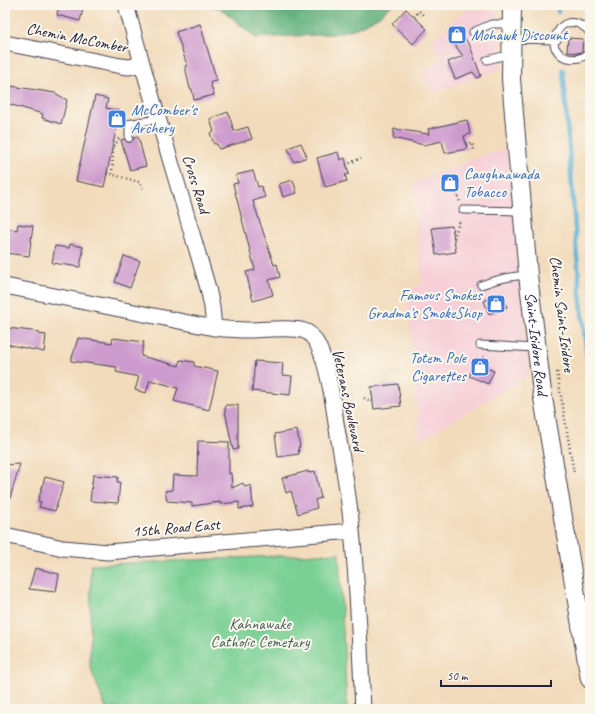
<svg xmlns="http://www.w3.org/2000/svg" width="595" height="714" font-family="Caveat,sans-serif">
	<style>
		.built { fill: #f6cfd7 }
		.green { fill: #7ad094; stroke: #4e7968 }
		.forest { fill: #63b27e; stroke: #426a5c }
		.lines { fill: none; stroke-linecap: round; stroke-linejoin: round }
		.stream { stroke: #56aed3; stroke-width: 4.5 }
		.building { fill: #cd9ace }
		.service-casing { stroke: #413e4e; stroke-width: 9 }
		.minor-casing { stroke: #413e4e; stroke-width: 17 }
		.tertiary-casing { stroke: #413e4e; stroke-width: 20 }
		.path { stroke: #413e4e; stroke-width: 2.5; stroke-dasharray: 1 3; stroke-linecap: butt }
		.service { stroke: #fff; stroke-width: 7 }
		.minor { stroke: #fff; stroke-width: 15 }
		.tertiary { stroke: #fff; stroke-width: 18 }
		.labels { text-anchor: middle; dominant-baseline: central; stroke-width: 4; stroke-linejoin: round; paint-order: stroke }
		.shop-label { font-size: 16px; fill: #366cbe; stroke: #fbf7ec; text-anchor: start }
		.street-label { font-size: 16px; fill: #22223b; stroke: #fbf7ec }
		.park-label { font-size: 16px; fill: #415f5a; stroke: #fbf7ec }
	</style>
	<rect width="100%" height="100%" fill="#fbf7ec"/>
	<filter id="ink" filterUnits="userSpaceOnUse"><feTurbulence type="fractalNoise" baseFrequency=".025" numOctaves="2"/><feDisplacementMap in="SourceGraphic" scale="8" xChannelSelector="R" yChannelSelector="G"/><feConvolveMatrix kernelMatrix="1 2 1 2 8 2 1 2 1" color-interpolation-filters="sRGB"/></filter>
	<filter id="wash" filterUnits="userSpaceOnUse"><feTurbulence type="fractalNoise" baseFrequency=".012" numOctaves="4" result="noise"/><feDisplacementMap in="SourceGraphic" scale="16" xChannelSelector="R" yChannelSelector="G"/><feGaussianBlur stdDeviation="0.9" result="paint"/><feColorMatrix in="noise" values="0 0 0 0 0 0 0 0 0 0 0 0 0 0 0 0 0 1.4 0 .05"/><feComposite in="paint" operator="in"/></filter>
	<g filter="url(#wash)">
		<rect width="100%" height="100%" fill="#f2dbbb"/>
		<path class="built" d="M466,9L499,11L502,69L433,93L422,72L443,58L431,41Z
			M507,149L529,375L420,440L407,291L422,285L413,183L487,154Z"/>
		<path class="green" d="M339,553L347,709H106L90,666L91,565Z"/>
		<path class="forest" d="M200,5H392L378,17L357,28L333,34L256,38L220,8Z"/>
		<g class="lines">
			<path class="stream" d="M557,5L558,12
				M563,70L580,294L590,382"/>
		</g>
		<g id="blocks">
			<path class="building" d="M59,5H84L80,21L57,15Z
				M406,9L427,29L413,44L392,24Z
				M200,24L217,81L210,82L214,95L194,100L192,89H190L185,66L187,65L176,32Z
				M458,28L470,46L481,76L477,78L473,72L455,79L448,62L463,56L448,35Z
				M568,38L583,39L582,52L576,53L567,52Z
				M5,85L55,93L67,100L61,124L42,118L43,114L5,103Z
				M95,96L108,99L106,108L120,111L104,187L76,181Z
				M228,112L234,131L248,127L252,139L219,149L217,144H214L210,133L214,132L210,119Z
				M467,120L470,134L464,136L467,149L445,153L442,141L424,145L393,138L394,129L429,134L428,129Z
				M138,136L146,166L130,170L121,140L124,139L127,142H131L133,140L134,137Z
				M301,143L307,157L294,162L288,148Z
				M338,152L340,160L345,158L349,174L345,175L347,181L325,187L317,158Z
				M253,171L258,187L261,186L265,197L253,201L274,265L277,264L280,277L269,280L273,295L253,301L246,272L255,270L233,184L238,183L236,175Z
				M293,180L297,193L283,197L279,184Z
				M18,224L33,226L29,256L5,253V228L17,230Z
				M452,226L456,252L436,255L432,228Z
				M70,244L83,247L82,252H83L80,267L52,263L55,246L69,248Z
				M124,256L140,261L130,288L115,282Z
				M501,294L507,307L489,314L484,301Z
				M8,328L39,332V334L46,335L44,352L6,344Z
				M78,338L112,343L113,338L144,342L141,356L179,366L180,360L194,362V366L218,371L209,410L174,401L178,388L150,380L146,393L135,390L139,377L116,372L117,367L71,361Z
				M476,359L488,364L486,368L494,371L488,384L469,376Z
				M255,361L283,363L282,375L292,376L290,395L252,391Z
				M398,384L401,406L374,409L371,387Z
				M226,405H238V449L233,450L225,411Z
				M297,430L300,447H298L299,454L278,457L275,434Z
				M198,441L229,442V474L231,473L232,488L243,483L245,487L251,485L253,507L239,509V502L220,504V502L192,506V503L167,501L165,491L172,490L173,475L197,476Z
				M20,464L8,505L5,504V465Z
				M308,471V473L315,471L321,498L315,500L317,508L298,514L291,491L286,493L282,478Z
				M93,475L118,477L117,482H120L118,503L90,501Z
				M45,477L64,482L55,511L39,507L41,502L38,501Z
				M35,568L59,574L56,592L29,589Z"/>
		</g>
	</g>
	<g filter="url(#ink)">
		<use href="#blocks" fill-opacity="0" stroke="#413e4e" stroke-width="1"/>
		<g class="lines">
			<g class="service-casing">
				<path id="service" d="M473,32L491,24H511
					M590,33C584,25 571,18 562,26C558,30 556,35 553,40C554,42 554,47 556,49C563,62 581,61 590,52
					M511,39L557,40
					M487,60L511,54
					M127,124L158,119
					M129,138V124
					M463,210L523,211
					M481,285C497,279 510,276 527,275
					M480,345L536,348"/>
			</g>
			<g class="minor-casing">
				<path id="minor" d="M126,5L143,67L208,288L212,307L214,328
					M5,43L121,66L129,67L142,64
					M5,286L214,328C225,329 236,330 247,330C260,330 297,326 307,332C326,343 333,402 336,423C342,459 349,494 352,531C358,590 360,650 363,709
					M5,535L63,548L108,552L352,531"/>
			</g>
			<g class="tertiary-casing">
				<g id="tertiary">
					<path id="s1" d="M512,5L511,79L528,275L542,392L590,679"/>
				</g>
			</g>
			<path class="path" d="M414,17L419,11L423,15
				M466,145L472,143L474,150
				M346,165L361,158
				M107,173L139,182L143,188
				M112,174L113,149L119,138
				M454,185L460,202
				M454,238L460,220
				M482,361L485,354
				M557,372L574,473
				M364,398L370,401H373"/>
			<use href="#service" class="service"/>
			<use href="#minor" class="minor"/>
			<use href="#tertiary" class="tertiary"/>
		</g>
	</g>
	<defs>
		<g id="shop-square" transform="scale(1)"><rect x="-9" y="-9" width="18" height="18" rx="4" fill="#3f7fe0" stroke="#fbf7ec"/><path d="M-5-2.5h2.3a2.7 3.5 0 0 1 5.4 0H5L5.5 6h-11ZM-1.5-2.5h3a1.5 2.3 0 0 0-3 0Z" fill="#fff"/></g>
	</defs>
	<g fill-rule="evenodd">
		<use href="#shop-square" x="457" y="35"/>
		<use href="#shop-square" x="117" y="119"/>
		<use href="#shop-square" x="450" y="183"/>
		<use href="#shop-square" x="496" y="304"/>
		<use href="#shop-square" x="480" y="367"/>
	</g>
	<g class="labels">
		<g class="shop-label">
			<text x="471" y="35">Mohawk Discount</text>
			<text x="131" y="110">McComber's<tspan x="131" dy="18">Archery</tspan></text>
			<text x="464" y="174">Caughnawada<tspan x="464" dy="18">Tobacco</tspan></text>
			<text x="482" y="295" text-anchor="end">Famous Smokes<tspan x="482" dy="18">Gradma's SmokeShop</tspan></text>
			<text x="466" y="358" text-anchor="end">Totem Pole<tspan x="466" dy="18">Cigarettes</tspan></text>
		</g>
		<g class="street-label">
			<text transform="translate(77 38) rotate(11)">Chemin McComber</text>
			<text transform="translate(196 184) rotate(73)">Cross Road</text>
			<text transform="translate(562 314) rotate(83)">Chemin Saint-Isidore</text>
			<text stroke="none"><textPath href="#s1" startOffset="340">Saint-Isidore Road</textPath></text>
			<text transform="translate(348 400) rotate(78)">Veterans Boulevard</text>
			<text transform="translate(176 528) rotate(-5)">15th Road East</text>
		</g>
		<g class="park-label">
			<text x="260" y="624">Kahnawake<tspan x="260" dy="18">Catholic Cemetary</tspan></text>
		</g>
	</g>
	<rect width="595" height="714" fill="none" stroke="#fbf7ec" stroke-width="20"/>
	<path d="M441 680v6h110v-6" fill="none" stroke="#22223b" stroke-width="2"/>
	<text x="447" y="680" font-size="12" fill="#22223b" stroke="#fbf7ec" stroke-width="3" paint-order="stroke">50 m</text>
</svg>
